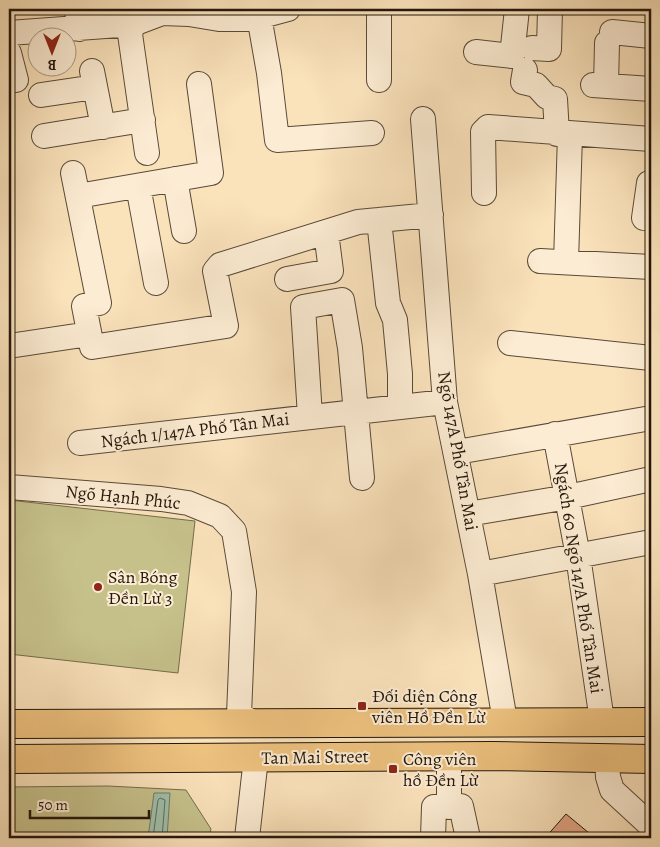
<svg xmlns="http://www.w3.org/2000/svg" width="660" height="847" font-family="Alegreya,serif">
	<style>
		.green { fill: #c6c18b; stroke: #746c4c }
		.water { fill: #9fbfaa; stroke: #6d7c6b }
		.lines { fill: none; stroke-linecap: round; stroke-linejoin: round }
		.shore { stroke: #616b5b; stroke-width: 1 }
		.building { fill: #e0a381; stroke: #23170c }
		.minor-casing { stroke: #594a38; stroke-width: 26 }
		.major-casing { stroke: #23170c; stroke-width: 30 }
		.minor { stroke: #fcecd3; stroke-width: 24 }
		.major { stroke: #edc17e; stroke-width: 28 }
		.poi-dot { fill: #8f2418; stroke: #fcecd3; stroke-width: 2 }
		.labels { text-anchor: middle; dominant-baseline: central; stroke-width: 4; stroke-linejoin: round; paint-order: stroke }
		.street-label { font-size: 18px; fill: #23170c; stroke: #fcecd3 }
		.poi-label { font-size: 18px; fill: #23170c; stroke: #fcecd3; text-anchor: start }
	</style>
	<rect width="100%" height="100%" fill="#fae2bb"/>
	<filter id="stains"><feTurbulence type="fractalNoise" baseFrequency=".004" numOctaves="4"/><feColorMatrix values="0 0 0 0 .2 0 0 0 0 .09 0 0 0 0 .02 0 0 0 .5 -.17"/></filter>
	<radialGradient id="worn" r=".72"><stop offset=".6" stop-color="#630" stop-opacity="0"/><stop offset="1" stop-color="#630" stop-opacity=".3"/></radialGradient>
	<path class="green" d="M9,500L195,521L178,673L9,654Z
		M108,786L186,790L211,829L209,838H9V787Z"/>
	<path class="water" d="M154,793H170L167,838H148Z"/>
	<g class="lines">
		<path class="shore" d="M153,838L158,800L160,798L165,800L162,838"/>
	</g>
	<path class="building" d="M566,814L595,838H545Z"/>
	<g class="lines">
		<g class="minor-casing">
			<path id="minor" d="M77,9L79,29
				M379,9V80
				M259,16L269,73L277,140L372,133
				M133,24L130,34L147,153
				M612,32L651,36
				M9,33L133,24L162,13L189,14L219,19H251L288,9
				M532,48L549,49L550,9
				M476,52L512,56L517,9
				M9,53L16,80
				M525,70L523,82L536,85L547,97L555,99L557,134
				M92,71L103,127
				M593,85L651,89
				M606,86L607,43
				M41,95L95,87
				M423,119L445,402L480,574L505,721
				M44,136L143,120
				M73,173L99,303L84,306L92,347L226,326L215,271L220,265L358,222L431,215
				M175,179L184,231
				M649,183L644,218L651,219
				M138,186L156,283
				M484,193L483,132L488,127L651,139
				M78,196L211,173L199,84
				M379,220L388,303L395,320L400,374V406
				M540,261L651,267
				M566,262L570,135
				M287,279L331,271L326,232
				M510,343L651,358
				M9,346L89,334
				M310,416L303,307L342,300L350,348L362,478
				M555,434L578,556L602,721
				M80,443L445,402
				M457,452L651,418
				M9,487L161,499L188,503L220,516L234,531L244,592L239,715L257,724
				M468,514L568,497L651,479
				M480,574L651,542
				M449,756V807
				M607,758L608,777L612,790L651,826
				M247,838L256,758
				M433,838L434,807L461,806L468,838"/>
		</g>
		<g class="major-casing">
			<path id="major" d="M9,724L651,722
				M9,759L492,756L651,759"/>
		</g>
		<use href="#minor" class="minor"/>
		<use href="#major" class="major"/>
	</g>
	<g class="poi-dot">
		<circle cx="98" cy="587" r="5"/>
		<rect x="357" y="701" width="10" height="10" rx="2.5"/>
		<rect x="388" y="764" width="10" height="10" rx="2.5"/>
	</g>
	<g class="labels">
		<g class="street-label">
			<text transform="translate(195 430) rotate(-7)">Ngách 1/147A Phố Tân Mai</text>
			<text transform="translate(458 451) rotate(80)">Ngõ 147A Phố Tân Mai</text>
			<text transform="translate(123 497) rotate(6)">Ngõ Hạnh Phúc</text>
			<text transform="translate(579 578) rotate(81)">Ngách 60 Ngõ 147A Phố Tân Mai</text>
			<text transform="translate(315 757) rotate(-1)">Tan Mai Street</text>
		</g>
		<g class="poi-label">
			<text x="108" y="577">Sân Bóng<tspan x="108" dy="21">Đền Lừ 3</tspan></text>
			<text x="372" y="696">Đối diện Công<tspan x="372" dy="21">viên Hồ Đền Lừ</tspan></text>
			<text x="403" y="759">Công viên<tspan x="403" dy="21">hồ Đền Lừ</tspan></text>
		</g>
	</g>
	<rect width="660" height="847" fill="none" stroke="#fae2bb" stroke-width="30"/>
	<rect x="10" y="10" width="640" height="827" fill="none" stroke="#23170c" stroke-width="2.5"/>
	<rect x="15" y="15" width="630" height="817" fill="none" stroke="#23170c"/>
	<g transform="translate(52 52) rotate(180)"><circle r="24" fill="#fcecd3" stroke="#a59783"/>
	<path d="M0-4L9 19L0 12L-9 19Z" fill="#8f2418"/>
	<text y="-8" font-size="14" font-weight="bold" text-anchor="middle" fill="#23170c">B</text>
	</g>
	<path d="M30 810v8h119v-8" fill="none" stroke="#23170c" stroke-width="2.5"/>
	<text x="38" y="810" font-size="15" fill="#23170c" stroke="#fcecd3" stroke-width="4" paint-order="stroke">50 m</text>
	<rect width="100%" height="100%" filter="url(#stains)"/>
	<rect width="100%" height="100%" fill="url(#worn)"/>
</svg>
